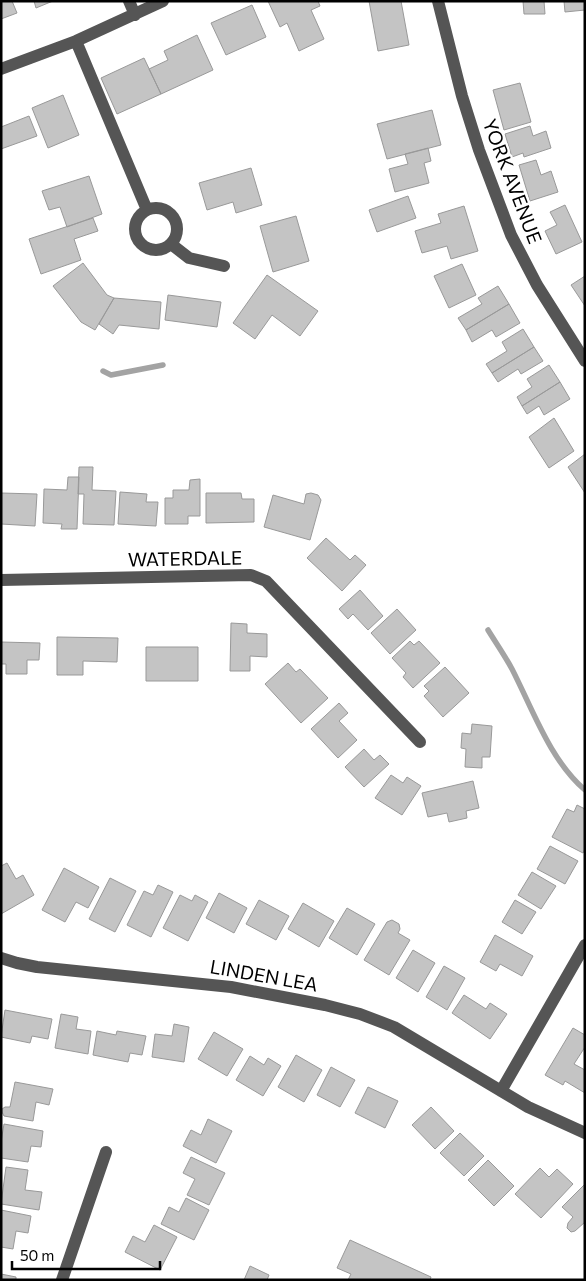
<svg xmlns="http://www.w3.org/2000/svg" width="586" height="1281" font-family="Commissioner,sans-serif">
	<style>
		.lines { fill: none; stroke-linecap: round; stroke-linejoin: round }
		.stream { stroke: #a3a3a3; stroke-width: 5.5 }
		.building { fill: #c4c4c4; stroke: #999 }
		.minor { stroke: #555; stroke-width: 12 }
		.labels { text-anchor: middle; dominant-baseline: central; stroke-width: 4.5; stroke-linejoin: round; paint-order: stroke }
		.street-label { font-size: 19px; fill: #000; stroke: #fff }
	</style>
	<rect width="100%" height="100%" fill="#fff"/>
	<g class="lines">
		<path class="stream" d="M103,371L111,375L163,365
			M488,630C496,643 505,656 512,669C533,710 550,760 585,790"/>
	</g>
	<path class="building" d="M1,1H12L17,13L1,19Z
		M34,1H53L36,8Z
		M268,1H318L320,6L311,10L324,39L299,51L287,23L280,27Z
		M369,1H401L409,45L378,51Z
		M523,1H544L545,14H524Z
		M564,1H585V10L565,12Z
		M252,5L266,37L226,55L211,23Z
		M197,35L213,70L161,94L149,69L168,60L164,51Z
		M144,58L161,94L117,114L101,78Z
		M520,83L531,122L504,130L493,90Z
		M63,95L79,135L48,148L32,108Z
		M432,110L441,145L387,159L377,124Z
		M29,116L37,136L1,149V127Z
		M530,126L533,136L546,131L551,148L524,157L523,153L512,157L505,134Z
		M428,148L431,161L424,163L429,183L395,192L389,169L408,164L405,154Z
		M536,160L541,175L551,171L558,192L530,201L519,165Z
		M251,168L262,205L236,213L233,202L207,210L199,183Z
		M89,176L102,214L67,227L60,207L49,210L42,191Z
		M408,196L416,218L377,232L369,210Z
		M565,205L582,242L556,254L545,231L557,225L550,212Z
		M464,206L478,251L451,259L447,246L422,253L415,231L441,223L438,214Z
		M296,216L309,261L273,272L260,226Z
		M93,218L98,231L74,239L81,260L41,274L29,239Z
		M83,263L107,295L114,298L95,330L81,322L53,286Z
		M462,264L476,295L449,308L434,276Z
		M267,275L318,311L300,336L272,315L255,339L233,323Z
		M585,276V306L571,285Z
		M498,286L509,304L466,330L458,318L482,304L478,298Z
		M168,295L221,302L217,327L165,320Z
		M114,298L161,302L159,329L119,325L113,334L99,324Z
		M509,304L520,323L496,337L492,330L472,342L466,330Z
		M523,329L534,347L492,373L486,364L507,351L502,342Z
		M534,347L543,361L521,374L518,369L498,382L492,373Z
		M549,365L560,382L522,406L517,397L532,387L527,379Z
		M560,382L570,399L544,415L539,406L527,414L522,406Z
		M554,418L574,451L549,468L529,437Z
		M585,454V493L568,467Z
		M79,467H93L92,490L116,491L114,525L83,524L84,494H78Z
		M68,477H79L77,529H61L62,524L43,523L44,489L67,490Z
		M200,479V516H188V524H165V498H173V490H189L190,480Z
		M120,492L147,494L146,502H158L156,526L118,524Z
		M1,493L37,494L35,526L1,524Z
		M206,493H241L242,499H254V522L206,523Z
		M311,493L318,495L321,500L310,540L264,527L273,495L304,504L306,494Z
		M326,538L350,560L355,555L366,565L342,591L307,558Z
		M360,590L383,616L368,630L353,614L348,619L339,609Z
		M397,609L416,630L390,654L371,633Z
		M231,623L247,624V633L267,634V657L250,656V671H230Z
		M57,637L118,638L117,662L83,661V675H57Z
		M410,641L414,645L419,641L440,663L413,688L403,677L406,673L392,658Z
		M1,642L40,643L39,660H27V674H6V664H1Z
		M146,647H198V681H146Z
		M288,663L296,672L300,669L328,698L301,723L265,684Z
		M445,667L469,693L443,717L424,696L429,691L424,686Z
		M339,703L348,713L339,721L357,740L338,758L311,729Z
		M472,724L492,726L490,757H482V768L465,767L466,749L461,748L462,733L471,734Z
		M364,749L374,760L380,755L389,764L364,787L345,767Z
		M391,775L403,783L407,777L421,786L402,815L375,798Z
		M473,781L479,808L466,811L467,818L449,822L447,813L428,817L422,793Z
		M577,805L585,809V849L583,853L552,837L567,809L574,812Z
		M550,846L578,861L565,884L537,869Z
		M7,863L16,879L23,875L34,895L1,914V866Z
		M64,868L99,887L88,908L76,902L65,922L42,910Z
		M532,872L556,886L541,909L518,895Z
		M110,878L136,891L115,932L89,919Z
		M158,885L173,892L151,937L127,925L144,891L153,895Z
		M219,893L247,908L234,933L206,918Z
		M180,895L192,901L195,895L208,902L188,941L163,928Z
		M259,900L289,916L276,940L246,924Z
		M515,900L536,912L522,934L502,922Z
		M303,903L334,921L319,947L288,929Z
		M347,908L375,924L357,955L329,938Z
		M392,920L399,924L400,929L398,933L410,940L389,975L364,960L387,922Z
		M495,935L533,956L522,976L500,964L496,971L480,962Z
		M413,950L435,963L418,992L396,978Z
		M444,966L465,978L447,1010L426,997Z
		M464,995L486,1009L490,1003L507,1014L490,1039L452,1013Z
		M5,1010L52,1019L48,1039L32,1036L30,1043L1,1037Z
		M61,1014L78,1017L76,1029L91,1031L88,1054L55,1048Z
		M174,1024L189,1027L184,1062L152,1057L155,1034L172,1036Z
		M573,1028L585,1035V1047L574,1064L585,1070V1093L565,1081L563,1085L545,1075Z
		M97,1031L116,1035L117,1031L146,1036L142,1055L130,1053L128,1062L93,1055Z
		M214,1032L243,1049L227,1076L198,1059Z
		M296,1055L322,1070L304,1102L278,1087Z
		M250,1056L264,1065L268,1058L281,1066L263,1096L236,1080Z
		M331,1067L355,1080L340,1107L317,1095Z
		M15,1082L53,1089L49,1105L36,1102L33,1121L4,1116L2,1112V1109L5,1107H10Z
		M368,1087L398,1101L385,1128L355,1113Z
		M431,1107L454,1131L435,1149L412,1125Z
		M208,1119L232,1131L216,1163L183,1146L191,1130L201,1135Z
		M4,1124L43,1131L41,1147L31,1146L28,1162L1,1158V1142Z
		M460,1133L484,1156L464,1176L440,1153Z
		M191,1157L225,1173L209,1205L187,1195L195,1179L183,1173Z
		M488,1160L514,1186L494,1206L468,1180Z
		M6,1167L28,1170L25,1190L42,1192L39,1210L1,1204Z
		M540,1168L549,1177L557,1169L573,1184L541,1218L515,1194Z
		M585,1184V1222L575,1231L571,1232L567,1228L568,1223L573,1217L562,1207Z
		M186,1198L209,1210L194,1240L161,1224L169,1207L179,1212Z
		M1,1210L31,1216L28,1233L16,1231L13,1249L1,1247Z
		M154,1225L177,1237L160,1270L125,1252L133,1236L145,1242Z
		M350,1240L431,1277L430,1280H348L351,1274L337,1268Z
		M250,1266L269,1275L267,1280H244Z
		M1,1274L16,1277V1280H1Z"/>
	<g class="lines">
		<path class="minor" d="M129,1L135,15
			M438,1L462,96L479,150L511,235L537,285L585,361
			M76,41L147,210
			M1,69L76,41L163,1
			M135 229a21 21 0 1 1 42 0a21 21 0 1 1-42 0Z
			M171,244L189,258L224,266
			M1,580L251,575L266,581L420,742
			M1,958L17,963L37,967L231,987L325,1005L360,1014L394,1027L528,1107L585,1133
			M501,1091L585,945
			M62,1280L106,1152"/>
	</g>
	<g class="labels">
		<g class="street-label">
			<text transform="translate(513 181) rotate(69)">YORK AVENUE</text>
			<text transform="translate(185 558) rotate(-1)">WATERDALE</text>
			<text transform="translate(264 975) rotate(10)">LINDEN LEA</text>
		</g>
	</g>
	<rect width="586" height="1281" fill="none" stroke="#000000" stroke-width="5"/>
	<path d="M12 1261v8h148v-8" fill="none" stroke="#000000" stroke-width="2.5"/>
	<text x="20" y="1261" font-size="15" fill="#000000" stroke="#ffffff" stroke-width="4" paint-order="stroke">50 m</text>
</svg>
